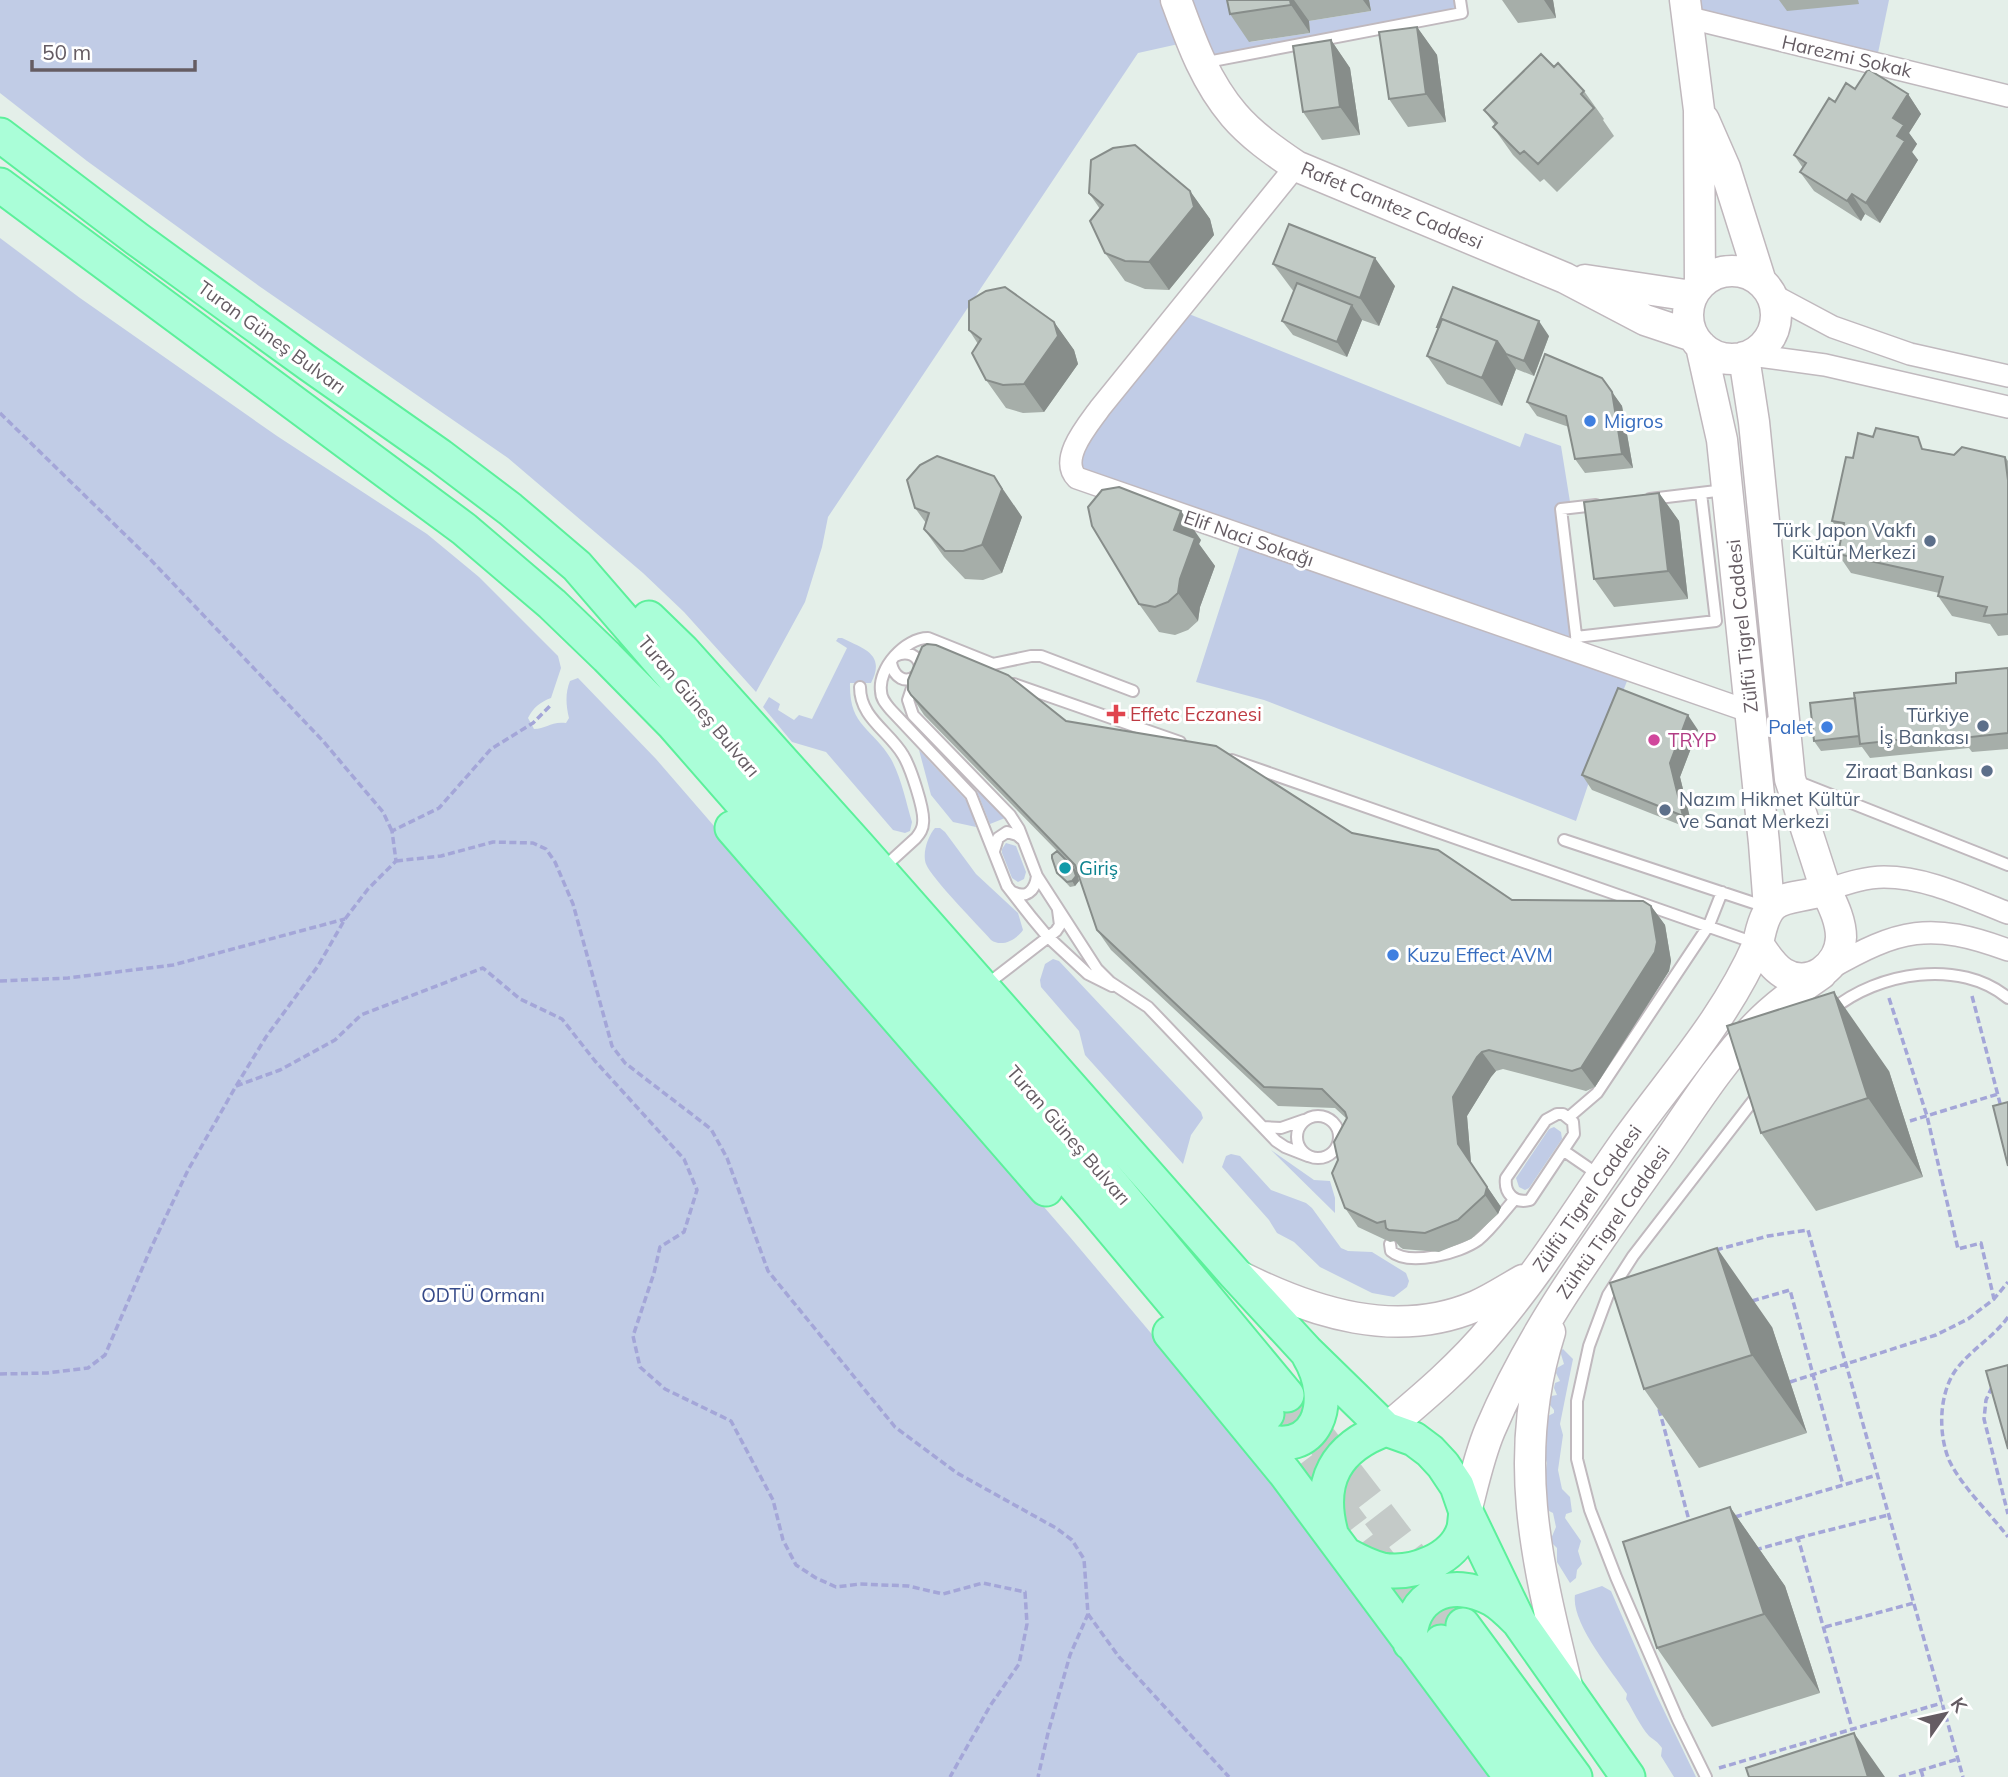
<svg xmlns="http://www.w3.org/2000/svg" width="2008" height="1777" font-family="Mulish,sans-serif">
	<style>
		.green { fill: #c1cce6 }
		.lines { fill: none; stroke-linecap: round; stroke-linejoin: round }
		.primary-tunnel { stroke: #c4cac8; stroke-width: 33; stroke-dasharray: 33 17; stroke-linecap: butt }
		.lane-casing { stroke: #c0b9be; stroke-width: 14 }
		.street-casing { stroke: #c0b9be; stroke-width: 24 }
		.secondary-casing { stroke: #c0b8bd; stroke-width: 33 }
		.primary-casing { stroke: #5cf09b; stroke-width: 37 }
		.path { stroke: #a4a6d8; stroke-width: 3.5; stroke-dasharray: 7 3.5; stroke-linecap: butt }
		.lane { stroke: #fff; stroke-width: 10 }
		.street { stroke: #fff; stroke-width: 21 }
		.secondary { stroke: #fff; stroke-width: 30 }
		.primary { stroke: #aafed8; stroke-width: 33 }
		.wall { fill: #a6aea9 }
		.shaded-wall { fill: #878d8a }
		.building { fill: #c1cac5; stroke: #878d8a; stroke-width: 2 }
		.shop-dot { fill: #3f7fe0; stroke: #fff; stroke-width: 2.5 }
		.service-dot { fill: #5c6f8a; stroke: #fff; stroke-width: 2.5 }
		.health-dot { fill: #e0444e; stroke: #fff; stroke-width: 2.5 }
		.hotel-dot { fill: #d1479c; stroke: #fff; stroke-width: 2.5 }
		.culture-dot { fill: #0f9aa8; stroke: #fff; stroke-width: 2.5 }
		.labels { text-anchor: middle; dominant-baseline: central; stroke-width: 6; stroke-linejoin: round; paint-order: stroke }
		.street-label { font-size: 19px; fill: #655c63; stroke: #fff }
		.shop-label { font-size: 19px; fill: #366cbe; stroke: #fff; text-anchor: start }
		.service-label { font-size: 19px; fill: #4e5e75; stroke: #fff; text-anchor: end }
		.health-label { font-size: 19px; fill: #be3a42; stroke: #fff; text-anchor: start }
		.hotel-label { font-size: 19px; fill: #b23c85; stroke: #fff; text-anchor: start }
		.culture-label { font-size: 19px; fill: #0d838f; stroke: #fff; text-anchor: start }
		.park-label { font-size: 19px; fill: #374b89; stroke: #fff }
	</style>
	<rect width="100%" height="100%" fill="#e4efe9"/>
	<path class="green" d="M0,0H1292L1250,42L1310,33L1309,21L1371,11L1369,0H1460L1462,13L1201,63L1192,41L1138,53L828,517L822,547L805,602L756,692L684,612L643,573L508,458L259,286L87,161L0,93Z
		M1685,0H1889L1878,53L1686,17Z
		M0,238L80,298L277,436L427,534L479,577L558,656L561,668L551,698C540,702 533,708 528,718L534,729C546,729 551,721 566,723L569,718C566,706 565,693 570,681L578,678L656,759L1070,1237L1214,1408L1453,1721L1493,1777H0Z
		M1179,310L1520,447L1525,433L1561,446L1571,508L1561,509L1578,652L1631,671L1599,752L1576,821L1264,700L1196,682L1243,536L1077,478L1072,455Z
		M838,638H842C864,649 886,654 871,683H850C849,727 872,727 891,759C901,777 906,802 912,822L910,831L905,833L893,830L826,752L792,742L763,707L769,697L780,704L778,710L794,720L799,715L812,719L847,648L836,641Z
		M919,750L969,803L976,827L953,822L931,795Z
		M976,789L1004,816L1005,818L990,824Z
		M935,828H940L945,832L976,874L1018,913L1023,930C1017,939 1002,948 991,940C978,925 932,879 926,864C922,853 928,836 935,828Z
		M1006,843L1016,846L1026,872L1024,879L1018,882L1012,878L1002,853V849Z
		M1053,959L1059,961L1201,1112L1203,1118L1191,1135L1183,1164L1085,1055L1079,1031L1041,987L1040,980L1045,964Z
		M1554,1127L1561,1132L1562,1139L1529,1188L1525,1190L1519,1187L1516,1178L1549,1129Z
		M1271,1150L1314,1180L1330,1181L1335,1198V1213Z
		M1231,1154L1240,1156L1271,1190L1306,1203L1312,1208L1341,1248L1348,1251L1372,1252L1406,1273L1409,1281L1407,1287L1394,1297L1372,1293L1320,1267L1294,1242L1277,1233L1269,1220L1222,1167L1226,1156Z
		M1563,1349L1573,1359L1560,1424L1563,1435L1558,1470L1562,1489L1570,1497L1572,1512L1566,1514L1565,1518L1581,1541L1578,1551L1582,1564L1577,1570L1576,1578L1570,1583L1557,1562V1548L1550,1541L1556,1527L1553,1513L1547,1510L1544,1482L1547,1463L1543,1451L1547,1444C1542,1434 1549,1426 1548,1416L1554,1413V1410L1550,1405L1551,1396L1557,1395L1554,1388L1555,1383L1560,1381L1556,1373L1557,1368L1564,1364L1560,1351Z
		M1602,1586L1611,1591L1656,1694L1696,1777H1674L1661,1756L1662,1748C1658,1742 1654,1740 1649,1736C1640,1726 1633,1710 1626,1699L1627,1694C1611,1670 1571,1623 1575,1595Z"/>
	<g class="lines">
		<path class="primary-tunnel" d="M1287,1395L1463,1625
			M1273,1422L1441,1642"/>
		<g class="lane-casing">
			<path id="lane" d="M1202,63L1462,13L1460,0
				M1650,499L1725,490
				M1576,637L1716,621L1701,493
				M1578,652L1561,509L1596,505
				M895,656C907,650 920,655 920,669
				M891,663C894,677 905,685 917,675
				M914,682L908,700L913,715L1010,815L1019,829L1037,876L1097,969L1110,982L1148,1007L1276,1141L1285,1147L1308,1156
				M1014,684L1180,742
				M860,687C860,718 889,731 903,755C910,766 925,810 923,823C923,829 920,833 916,838L882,869
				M1232,760L1755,943
				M1796,781L2008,865
				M1564,840L1766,907
				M994,851L998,838L1007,832L1017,835L1023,840
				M1011,891C1026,900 1035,891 1037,876
				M986,985L1056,931L1060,925L1058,910
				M1112,986L1088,974L1047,936L1032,918L1007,886L971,795L891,710C886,704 881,699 881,691C878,668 905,638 928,638L993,664L1031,656H1041L1133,691
				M1832,1010C1878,972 1960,958 2008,998
				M1557,1114H1563L1573,1122L1574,1134L1530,1200C1514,1204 1504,1193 1506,1178L1546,1120Z
				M1297 1137a21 21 0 1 1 42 0a21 21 0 1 1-42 0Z
				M1569,1117L1597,1093L1709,925L1722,892
				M1263,1127L1281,1128L1304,1120
				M1564,1151L1599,1175
				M1390,1244L1391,1251C1409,1267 1460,1253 1478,1240C1492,1229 1503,1212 1515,1199
				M1706,1777L1678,1720L1616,1577L1590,1510L1577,1459V1401L1589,1346L1608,1295L1633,1256L1759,1093"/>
		</g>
		<g class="street-casing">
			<path id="street" d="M1686,17L2008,96
				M1296,166L1100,408C1088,425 1058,459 1077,478L1751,712
				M1771,294L1833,327L1910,354L2008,376
				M1751,355L1825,365L2008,407
				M1826,890C1845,884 1865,877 1884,877C1927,877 1969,898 2008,913
				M1829,969C1899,929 1930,921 2008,950"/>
		</g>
		<g class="secondary-casing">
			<path id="secondary" d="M1176,0C1191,41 1205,81 1234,115C1251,135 1274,151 1296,166L1565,278L1645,320L1693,336
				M1685,0L1699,110L1700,284
				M1704,120L1725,168L1761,282
				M1688 315a44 44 0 1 1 88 0a44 44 0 1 1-88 0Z
				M1585,280L1692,296
				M1701,346L1722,440L1764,843L1769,908
				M1744,357L1754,422L1790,779L1826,890
				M1826,890C1833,905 1841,921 1841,937C1840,967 1809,989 1783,973C1772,966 1765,954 1758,944C1768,889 1783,903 1826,890Z
				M1239,1276C1313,1313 1396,1340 1476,1306C1492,1299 1507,1289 1523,1280
				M1550,1332C1510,1458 1537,1563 1567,1686
				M1386,1429C1424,1397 1462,1365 1493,1327C1542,1269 1582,1203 1626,1141C1672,1077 1726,1018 1758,944
				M1466,1512C1473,1485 1479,1456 1490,1430C1531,1333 1590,1253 1650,1168C1684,1121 1715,1068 1755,1027C1775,1006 1798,990 1821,974"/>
		</g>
		<g class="primary-casing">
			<path id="primary" d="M0,135L137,239L309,364L440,456L510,509L577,566L1116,1189L1287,1395
				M0,185L464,529L552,604L607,657L673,724L850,926L1094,1208L1267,1414
				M649,618L683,651L859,847L1235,1274L1306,1351L1386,1429L1414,1439L1430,1451L1443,1465L1457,1486L1466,1512L1519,1622L1628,1777
				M732,828L1046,1189
				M1170,1333L1285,1473L1511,1777
				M1257,1438C1318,1461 1336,1401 1309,1356
				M1331,1533C1317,1481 1336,1447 1386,1429
				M1347,1555C1358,1561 1370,1567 1382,1570C1412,1575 1455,1560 1464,1528C1465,1523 1465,1517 1466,1512
				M1463,1625L1575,1777
				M1441,1642L1541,1777
				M1410,1643C1409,1594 1451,1577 1492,1599C1501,1604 1509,1612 1517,1620"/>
		</g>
		<path class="path" d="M0,413L149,558L323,741L383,812L392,831
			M396,861L441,856L493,842L533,843L546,849L555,862L573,904L612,1046L625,1063L711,1129L727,1158L768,1271L895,1427L957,1473L1056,1528L1072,1540L1084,1559L1088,1614L1070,1655L1048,1733L1038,1777
			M0,981L68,978L173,965L345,919
			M1972,996L2001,1107
			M1889,998L1927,1116L1958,1249L1981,1243L1994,1299
			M236,1086L280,1070L335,1040L361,1015L483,968L520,999L562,1019L595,1061L684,1159L697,1190L684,1232L660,1247L654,1273L633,1336L640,1367L665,1389L731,1421L773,1500L783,1540L796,1565L816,1578L836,1587L860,1584L908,1586L943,1594L983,1583L1025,1592L1027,1624L1019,1664L990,1706L950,1777
			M1910,1121L1998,1094
			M1716,1250L1768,1236L1808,1230L1963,1777
			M1752,1301L1790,1290L1843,1485
			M2008,1317C1993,1338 1970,1350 1955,1371C1939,1395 1938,1433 1949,1460C1961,1486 1990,1513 2008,1537
			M0,1374L47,1373L88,1368L105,1355L151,1248L188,1170L236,1086L266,1037L318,966L345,919L368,889L396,861L392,831L439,808L491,749L533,723L551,705
			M1790,1382L1936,1335L1968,1319L1994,1299L2008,1282
			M1992,1387L1986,1400L1984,1419L2008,1514
			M1659,1409L1690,1524
			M1735,1517L1877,1475
			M1798,1538L1888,1515
			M1755,1550L1798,1538L1852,1728
			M1088,1614L1119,1657L1229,1777
			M1825,1627L1914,1603
			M1719,1768L1942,1703
			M1921,1770L1923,1777
			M1899,1777L1958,1759"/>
		<use href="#lane" class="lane"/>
		<use href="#street" class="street"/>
		<use href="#secondary" class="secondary"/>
		<use href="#primary" class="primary"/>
	</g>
	<path class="wall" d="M1227,0H1369L1371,11L1309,21L1310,33L1249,42L1230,14Z
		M1502,0H1553L1556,18L1518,23Z
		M1779,0H1858L1859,4L1787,11Z
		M1417,27L1437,55L1446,122L1408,127L1389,99Z
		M1331,40L1350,68L1360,135L1322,140L1303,112Z
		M1554,67L1584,91L1604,119L1603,120L1614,136L1557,192L1544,179L1540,182L1513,155L1493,127L1495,125L1484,110Z
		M1855,89L1908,94L1921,114L1909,133L1917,144L1912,152L1918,160L1880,223L1865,214L1861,221L1814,191L1800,172L1803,168L1794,155L1835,102Z
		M1190,191L1210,219L1214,235L1169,290L1145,289L1125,281L1105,253L1100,209L1089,193Z
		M1273,264L1395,286L1379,326L1362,320L1347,357L1293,335L1282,321L1294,292Z
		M1054,322L1074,350L1078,364L1044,412L1023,413L1006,408L986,380L978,344L969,330Z
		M1437,327L1549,336L1534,376L1516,369L1502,406L1447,384L1427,356L1438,329Z
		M1612,392L1622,406L1633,468L1585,473L1575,459L1569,427L1537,416L1527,402Z
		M1926,449L1954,455L2005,457L2008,461V635L1998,636L1990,624L1952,616L1938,596L1939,593L1851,573L1838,554L1842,535L1832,521L1853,458Z
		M1659,493L1679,521L1688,599L1614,607L1594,579Z
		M1014,505L1022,517L1002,573L983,580L965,579L944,557L924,529L926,523L915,508Z
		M1201,540L1199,544L1215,566L1200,607L1198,621L1188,630L1175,635L1159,632L1139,604Z
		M2008,668V749L1972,752L1969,748L1870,758L1862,747L1821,751L1814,741L1855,698L1956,683Z
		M911,695L1066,721L1352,833L1512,900L1651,906L1665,925L1671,961L1669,971L1595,1087L1586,1091L1503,1069L1496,1071L1491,1077L1467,1116L1471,1163L1501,1207L1498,1214L1471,1239L1439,1252L1403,1249L1400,1247L1395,1241L1390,1242L1358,1227L1345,1208L1338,1160L1347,1119L1335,1108L1278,1106L1111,950L1097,930L1077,872L1079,881L1075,886L1070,887L1057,873V851L924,715Z
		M1698,730L1680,777L1693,830L1592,790L1582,775Z
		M1889,1071L1923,1177L1816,1211L1761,1133Z
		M1772,1327L1807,1433L1699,1468L1644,1389Z
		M1730,1507L1785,1586L1820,1693L1712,1727L1657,1648Z"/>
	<path class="shaded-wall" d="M1290,0H1294L1309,21L1310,33L1291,5Z
		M1363,0H1369L1371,11Z
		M1544,0H1553L1556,18Z
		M1417,27L1437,55L1446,122L1426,94Z
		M1331,40L1350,68L1360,135L1340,107Z
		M1908,94L1921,114L1909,133L1917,144L1912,152L1918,160L1880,223L1866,203L1897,136L1893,118Z
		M1190,191L1210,219L1214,235L1169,290L1149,262Z
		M1852,194L1865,214L1861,221L1847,201Z
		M1375,258L1395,286L1379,326L1360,298Z
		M1352,305L1362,320L1347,357L1337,342Z
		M1539,321L1549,336L1534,376L1524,361Z
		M1054,322L1074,350L1078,364L1044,412L1024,384Z
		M1497,341L1516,369L1502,406L1482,378Z
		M1612,392L1622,406L1633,468L1622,454Z
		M994,476L1022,517L1002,573L982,545Z
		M1659,493L1679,521L1688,599L1668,571Z
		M1181,511L1201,540L1199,544L1215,566L1200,607L1198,621L1178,593L1174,530Z
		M1688,715L1698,730L1680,777L1693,830L1683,816L1670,763Z
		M1073,867L1077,872L1079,881L1075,886L1072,881Z
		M1651,906L1665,925L1671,961L1669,971L1595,1087L1581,1068Z
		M1834,992L1889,1071L1923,1177L1868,1098Z
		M1482,1052L1496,1071L1491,1077L1467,1116L1471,1163L1501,1207L1498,1214L1485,1195L1458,1144L1453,1097L1477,1057Z
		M1717,1248L1772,1327L1807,1433L1752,1355Z
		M1730,1507L1785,1586L1820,1693L1764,1614Z
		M1854,1733L1885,1777H1868Z"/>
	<path class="building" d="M1227,0H1290L1291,5L1230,14Z
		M1417,27L1426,94L1389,99L1379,32Z
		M1331,40L1340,107L1303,112L1293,46Z
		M1541,54L1554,67L1558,63L1584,91L1581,94L1594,108L1538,164L1524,151L1520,154L1493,127L1497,123L1484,110Z
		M1868,69L1908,94L1893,118L1904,125L1897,136L1905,141L1866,203L1852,194L1847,201L1800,172L1806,163L1794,155L1829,98L1835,102L1846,83L1855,89Z
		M1135,145L1190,191L1194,207L1149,262L1125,261L1105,253L1090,221L1103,205L1089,193L1091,160L1113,148Z
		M1289,224L1375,258L1360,298L1273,264Z
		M1297,283L1352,305L1337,342L1282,321Z
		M1005,287L1054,322L1058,336L1024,384L1003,385L986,380L972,353L981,339L969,330V301L986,291Z
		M1453,287L1539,321L1524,361L1506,354L1497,341L1442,319L1439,327H1437Z
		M1442,319L1497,341L1482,378L1427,356Z
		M1545,354L1602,378L1612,392L1622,454L1575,459L1566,416L1527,402Z
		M1876,428L1918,437L1922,449L1954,455L1962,447L2005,457L2008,480V614L1984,616L1987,607L1938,596L1943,577L1838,554L1844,523L1832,521L1846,457L1853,458L1858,433L1873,437Z
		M937,456L994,476L1002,489L982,545L963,551H945L924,529L929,513L915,508L907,480L920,465Z
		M1119,487L1181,511L1174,530L1195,538L1180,579L1178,593L1168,602L1155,607L1139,604L1092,526L1088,507L1102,490Z
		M1659,493L1668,571L1594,579L1584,502Z
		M927,644L936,645L1008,675L1066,721L1216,746L1352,833L1438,850L1512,900L1643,901L1651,906L1657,942L1655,952L1581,1068L1572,1071L1489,1050L1482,1052L1477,1057L1453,1097L1458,1144L1487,1187L1485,1195L1458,1220L1425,1233L1389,1230L1386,1228L1385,1221L1377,1223L1345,1208L1332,1173L1338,1160L1334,1142L1347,1118L1345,1112L1322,1089L1264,1087L1097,930L1075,865L911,695L908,690V680L922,647Z
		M2008,668V733L1962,738V733L1860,744L1854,693L1956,683V673Z
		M1618,688L1688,715L1670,763L1683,816L1582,775Z
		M1855,698L1859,736L1814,741L1810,703Z
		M1057,851L1073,867L1076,876L1072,881L1067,882L1057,873L1052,858V855Z
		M1834,992L1868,1098L1761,1133L1727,1026Z
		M2008,1102V1166L1993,1106Z
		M1717,1248L1752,1355L1644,1389L1610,1283Z
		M2008,1365V1449L1986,1371Z
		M1730,1507L1764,1614L1657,1648L1623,1542Z
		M1854,1733L1868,1777H1749L1746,1768Z"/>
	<g class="shop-dot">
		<circle cx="1590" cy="421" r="7"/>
		<circle cx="1827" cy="727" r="7"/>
		<circle cx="1393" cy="955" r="7"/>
	</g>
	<g class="service-dot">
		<circle cx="1930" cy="541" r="7"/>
		<circle cx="1983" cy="726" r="7"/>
		<circle cx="1987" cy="771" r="7"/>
		<circle cx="1665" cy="810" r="7"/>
	</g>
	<path class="health-dot" d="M1112.5 703.5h7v7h7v7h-7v7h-7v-7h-7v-7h7z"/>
	<circle class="hotel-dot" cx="1654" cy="740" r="7"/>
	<circle class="culture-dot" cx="1065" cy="868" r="7"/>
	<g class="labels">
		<g class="street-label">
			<text transform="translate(1847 56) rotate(13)">Harezmi Sokak</text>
			<text transform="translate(1392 205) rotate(23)">Rafet Canıtez Caddesi</text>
			<text transform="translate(272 337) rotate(36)">Turan Güneş Bulvarı</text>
			<text transform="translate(1249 538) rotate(19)">Elif Naci Sokağı</text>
			<text transform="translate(1742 626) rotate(-96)">Zülfü Tigrel Caddesi</text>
			<text transform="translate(699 706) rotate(50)">Turan Güneş Bulvarı</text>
			<text transform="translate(1069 1135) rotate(49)">Turan Güneş Bulvarı</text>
			<text transform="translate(1587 1198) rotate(-55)">Zülfü Tigrel Caddesi</text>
			<text transform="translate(1613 1222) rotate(-55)">Zühtü Tigrel Caddesi</text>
		</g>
		<g class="shop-label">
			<text x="1604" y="421">Migros</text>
			<text x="1813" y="727" text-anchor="end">Palet</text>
			<text x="1407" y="955">Kuzu Effect AVM</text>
		</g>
		<g class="service-label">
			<text x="1916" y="530">Türk Japon Vakfı<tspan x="1916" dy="22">Kültür Merkezi</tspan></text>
			<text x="1969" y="715">Türkiye<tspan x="1969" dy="22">İş Bankası</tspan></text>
			<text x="1973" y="771">Ziraat Bankası</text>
			<text x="1679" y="799" text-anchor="start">Nazım Hikmet Kültür<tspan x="1679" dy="22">ve Sanat Merkezi</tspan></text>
		</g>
		<g class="health-label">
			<text x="1130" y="714">Effetc Eczanesi</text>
		</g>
		<g class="hotel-label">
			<text x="1668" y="740">TRYP</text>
		</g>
		<g class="culture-label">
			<text x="1079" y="868">Giriş</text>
		</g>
		<g class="park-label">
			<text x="483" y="1295">ODTÜ Ormanı</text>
		</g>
	</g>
	<g transform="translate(1945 1714) rotate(56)" stroke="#ffffff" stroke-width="5" paint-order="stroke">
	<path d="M0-5L12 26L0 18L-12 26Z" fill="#655c63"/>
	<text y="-10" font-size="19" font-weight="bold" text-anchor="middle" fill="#655c63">K</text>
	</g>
	<path d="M32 60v10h163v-10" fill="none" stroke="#655c63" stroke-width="3.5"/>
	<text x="42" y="60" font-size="21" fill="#655c63" stroke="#ffffff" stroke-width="5" paint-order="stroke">50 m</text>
</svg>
